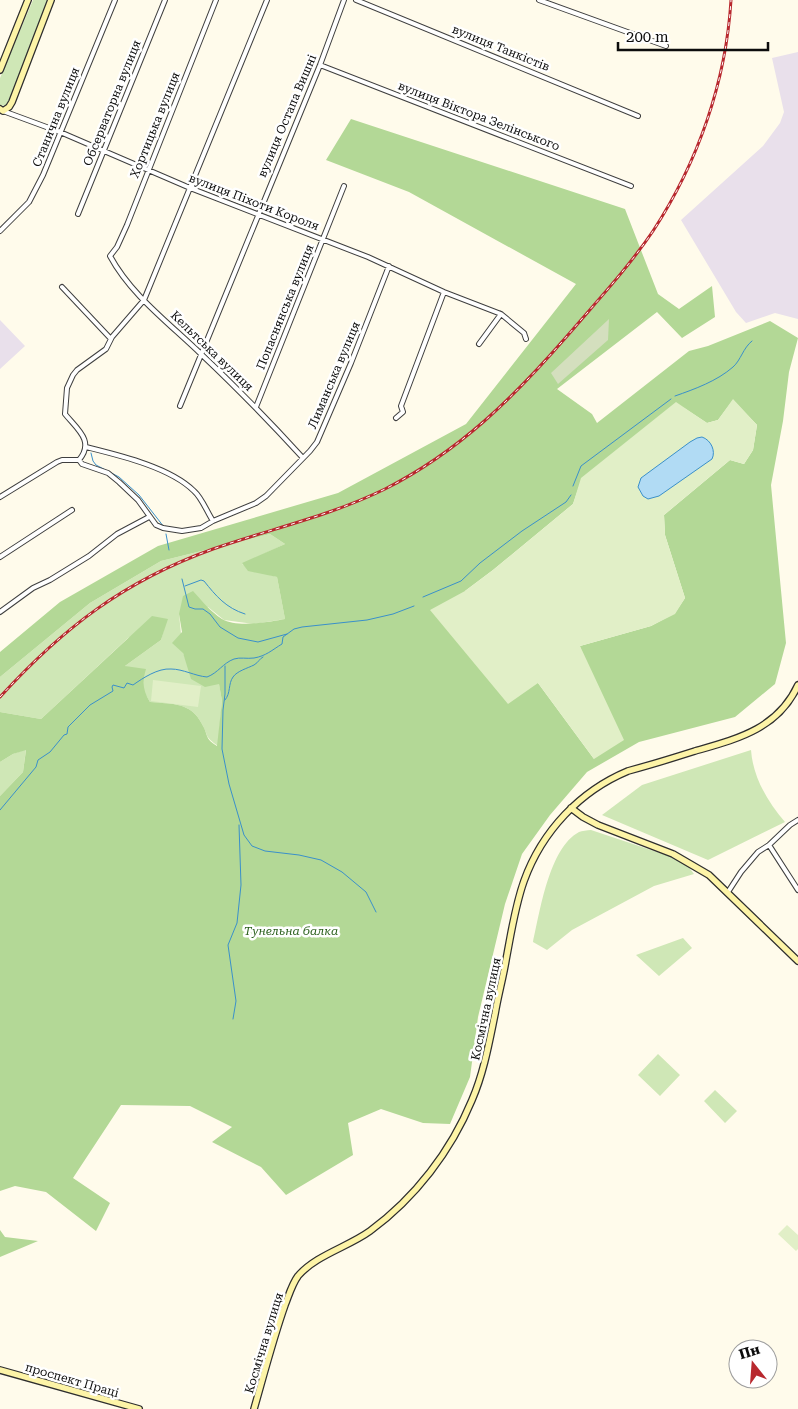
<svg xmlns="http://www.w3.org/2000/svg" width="798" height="1409" font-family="'Roboto Serif',serif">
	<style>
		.industrial { fill: #e9e0eb }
		.green { fill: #cfe7b6 }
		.forest { fill: #b3d896; fill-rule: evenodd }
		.cemetery { fill: #d4dfbe }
		.pitch { fill: #e1efc7 }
		.water { fill: #b1dbf4; stroke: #3a90ca }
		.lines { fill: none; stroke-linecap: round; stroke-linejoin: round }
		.stream { stroke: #3a90ca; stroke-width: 1 }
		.street-casing { stroke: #3f3f3f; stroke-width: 6 }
		.secondary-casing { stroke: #2e2e2e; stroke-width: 8 }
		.street { stroke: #fff; stroke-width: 4 }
		.secondary { stroke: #fdf4a7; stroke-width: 5.5 }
		.rail-casing { stroke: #b8282e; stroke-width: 3 }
		.rail { stroke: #fff; stroke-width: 1; stroke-dasharray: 4; stroke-linecap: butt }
		.labels { text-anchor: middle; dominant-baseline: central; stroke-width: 5; stroke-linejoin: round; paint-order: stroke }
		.street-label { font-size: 12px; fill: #0c0c0c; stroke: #fff }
		.park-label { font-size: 12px; font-style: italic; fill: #2c611e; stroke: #fff }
	</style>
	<rect width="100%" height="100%" fill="#fffbeb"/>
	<path class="industrial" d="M798,52V319L775,313L746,323L736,312L681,220L763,146L780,123L784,112L772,58Z
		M0,320L25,346L0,369Z"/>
	<path class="green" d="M33,0H48L10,99L6,105L0,106V78Z
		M270,534L285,544L242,564L263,573L277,577L285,619L254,624L224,620L208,607L179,614L183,653L188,665L219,683L222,701L218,746C204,736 209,737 202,724C191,702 172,704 150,702L144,692L143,678L125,666L161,640L167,619L128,638L41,719L0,712V677L90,603L161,561Z
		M26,749L23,772L0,796V762L13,754Z
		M751,750C753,778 768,802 785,822L708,860L602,815L642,785Z
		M591,830L684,861L694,874L654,886L572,930L547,950L533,942C540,912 549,848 579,832C582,831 587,830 591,830Z
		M683,938L692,948L659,976L636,955Z
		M658,1054L680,1075L660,1096L638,1075Z
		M715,1090L737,1111L725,1123L704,1101Z"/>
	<path class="forest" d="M351,119L625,209L658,294L679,309L712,286L715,317L682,338L657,312L557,389L592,414L597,423L689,351L708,346L770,321L798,338L789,372L783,421L771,485L786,643L775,684L735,717L639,742L587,772L550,815L522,854L505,904L478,1017L470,1077L450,1124L423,1123L381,1109L348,1123L353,1155L286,1195L261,1167L212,1142L232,1127L190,1106L121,1105L73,1178L110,1203L96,1231L46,1192L15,1186L0,1191V796L23,772L26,750L13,754L0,762V712L41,719L152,616L168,619L161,640L125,666L146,669C142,682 143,691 150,702C172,704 191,702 202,724C209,736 204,738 217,746L222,701L219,684L205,687L191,679L183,653L172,643L182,632L179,614L183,596L193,591C202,601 211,612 222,619C237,628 269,622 285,619L277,577L248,571L242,563L285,544L270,534L161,561L90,603L0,677V652L60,602L158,546L338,493L466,424L576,284L409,192L326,160ZM733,400L757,425L753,450L744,464L730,460L664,515L665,535L685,598L675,613L651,626L580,646L594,759L538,683L465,591L493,570L573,504L582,478L684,408L707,423L718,420Z
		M0,1230L5,1237L38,1241L0,1257Z"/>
	<path class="cemetery" d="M609,319L608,340L558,384L551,373Z"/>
	<path class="pitch" d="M733,399L757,425L753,450L744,464L730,460L664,515L665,535L685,598L675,614L651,626L580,646L624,740L594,759L538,683L508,704L430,610L465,591L493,570L573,504L581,478L676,402L707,423L718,420Z
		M153,680L201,686L198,707L151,701Z
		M787,1225L798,1235V1249L796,1251L778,1234Z"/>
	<path class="water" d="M702,437C711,440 716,451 712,459L659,496L648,499L643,496L638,487L641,478L690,442L697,438Z"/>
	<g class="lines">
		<path class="stream" d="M675,396C695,389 717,381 733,367C741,360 743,348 752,341
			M91,453L93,461L96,465L119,477L139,495L164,527
			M573,486L581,466L671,399
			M166,534L169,550
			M182,579L189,607L195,609H203L210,614L220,627L238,638L258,642L287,634
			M185,586L201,580L204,581C216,596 226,608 245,614
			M423,597L461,581L480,563L522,531L566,502L571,495
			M225,666V694L223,710L222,749L229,784L244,835L252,846L265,851L299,855L321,860L342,872L366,892L376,912
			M225,700C231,693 228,684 233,677C237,671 248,668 254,665C259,662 259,659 263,657
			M0,810L36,767L38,760L50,752L64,735L67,734L68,727L90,705L113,691L112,687L113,685L124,688L127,683L133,685C143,678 158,668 171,669C183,669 195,676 207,677C218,673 223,663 234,659C240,657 247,659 254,658C266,656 272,650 282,644L283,637L294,629L302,627L367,620L393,614L414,606
			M233,1019L236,1001L228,945L237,923L241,885L239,825"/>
		<g class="street-casing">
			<path id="street" d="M216,0L127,225L117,247L110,256C131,295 169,323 201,354C236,387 270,422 303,458
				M356,0L638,116
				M539,0L666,46
				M320,65L631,186
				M3,111L60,132L190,188L368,257L444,292L501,314L524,333L526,339
				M78,214L165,0
				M0,231L29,202L43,175L115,0
				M62,287L111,339
				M479,344L501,314
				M180,406L320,65L344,0
				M256,407L344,186
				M396,418L403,412L401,406L444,292
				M86,447C118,455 170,467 194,491C202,498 207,512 213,521
				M79,460C95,441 77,429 65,414L67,388L73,375L77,370L106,349L112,337L144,300L267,0
				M0,497L57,462L62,460H79L82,464L108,473L119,482L138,500L156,525L163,528L182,531L201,528L213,521L256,503L266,496L310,451L317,442L351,363L389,266
				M0,557L72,510
				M0,612L33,588L50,580L89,556L117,534L149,517
				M769,845L798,890
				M728,892L741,872L758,852L769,845L790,825L798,820"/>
		</g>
		<g class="secondary-casing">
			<path id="secondary" d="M0,70L28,0
				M0,109L3,111L9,107L12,102L51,0
				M571,808L583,817L598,825L673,854L709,875L798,961
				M0,1370L139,1409
				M254,1409C264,1374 273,1339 285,1305C289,1295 292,1284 298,1276C316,1255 348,1247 370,1231C415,1198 451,1151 472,1100C484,1072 489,1043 495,1014C498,996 503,978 506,960C511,934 515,906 524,881C542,831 580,791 628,771C650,765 673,758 695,751C737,739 778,729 798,685"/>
		</g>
		<use href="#street" class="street"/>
		<use href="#secondary" class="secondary"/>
		<g class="rail-casing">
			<path id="rail" d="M0,697C63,628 124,581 213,549C270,529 330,516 385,489C460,451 514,397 568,335C597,301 628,268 653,231C698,162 726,82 731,0"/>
		</g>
		<use href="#rail" class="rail"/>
	</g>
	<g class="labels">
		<g class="street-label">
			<text transform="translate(501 48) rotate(22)">вулиця Танкістів</text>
			<text transform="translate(112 103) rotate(-68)">Обсерваторна вулиця</text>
			<text transform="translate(287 116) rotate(-67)">вулиця Остапа Вишні</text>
			<text transform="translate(479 116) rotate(21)">вулиця Віктора Зелінського</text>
			<text transform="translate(56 117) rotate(-68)">Станична вулиця</text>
			<text transform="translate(155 125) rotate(-68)">Хортицька вулиця</text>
			<text transform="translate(254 202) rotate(21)">вулиця Піхоти Короля</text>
			<text transform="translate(285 307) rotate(-68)">Попаснянська вулиця</text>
			<text transform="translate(212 351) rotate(44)">Кельтська вулиця</text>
			<text transform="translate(334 375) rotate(-67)">Лиманська вулиця</text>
			<text transform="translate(486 1009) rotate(-78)">Космічна вулиця</text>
			<text transform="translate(264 1343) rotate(-73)">Космічна вулиця</text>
			<text transform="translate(72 1380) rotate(16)">проспект Праці</text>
		</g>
		<g class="park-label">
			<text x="291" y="931">Тунельна балка</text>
		</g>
	</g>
	<g transform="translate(753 1364) rotate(343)"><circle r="24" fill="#ffffff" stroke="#9e9e9e"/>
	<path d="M0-4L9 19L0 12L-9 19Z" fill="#b8282e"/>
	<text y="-8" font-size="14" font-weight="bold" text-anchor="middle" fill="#0c0c0c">Пн</text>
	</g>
	<path d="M618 42v8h150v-8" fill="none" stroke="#0c0c0c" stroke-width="2.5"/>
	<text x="626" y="42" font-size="15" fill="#0c0c0c" stroke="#ffffff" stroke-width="4" paint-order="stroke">200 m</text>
</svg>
